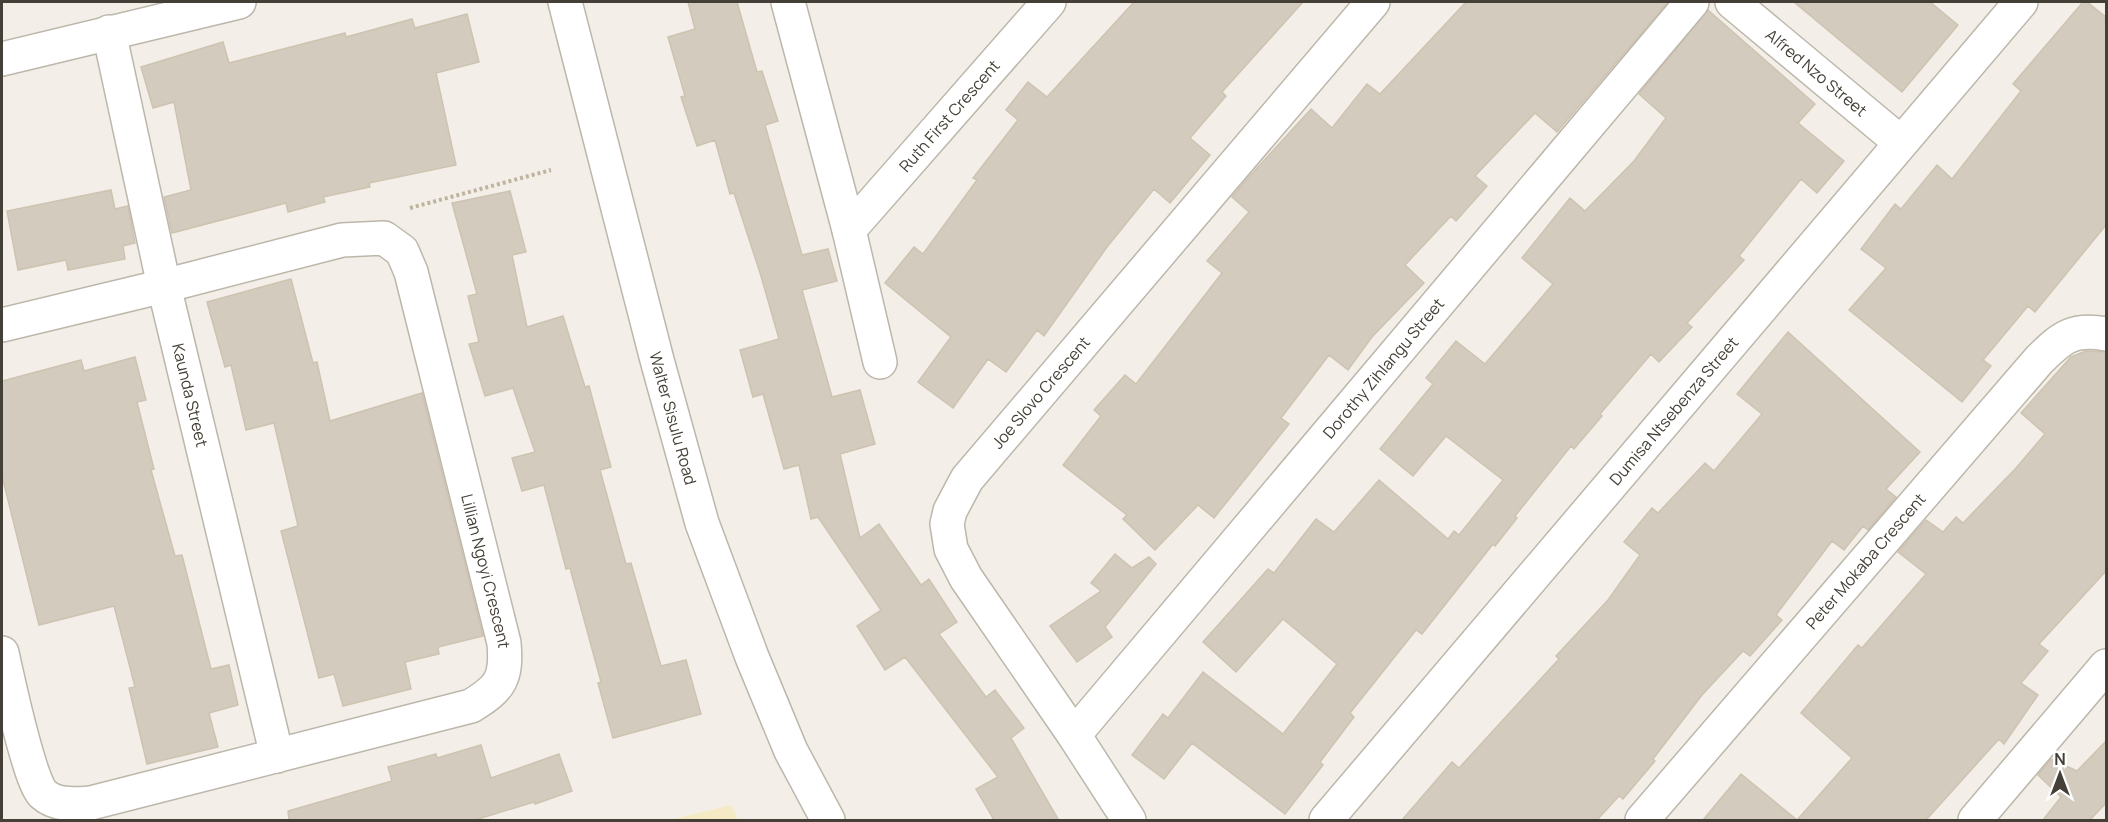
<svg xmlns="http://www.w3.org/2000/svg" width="2108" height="822" font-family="Manrope,sans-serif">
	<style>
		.sand { fill: #f4ebc6 }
		.building { fill: #d3cbbe; stroke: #cec3b1; stroke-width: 1.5 }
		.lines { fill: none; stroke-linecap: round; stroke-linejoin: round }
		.minor-casing { stroke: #bdb7ab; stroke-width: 36 }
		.path { stroke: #beb39d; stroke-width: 4; stroke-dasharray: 3 3; stroke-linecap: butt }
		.minor { stroke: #fff; stroke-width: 33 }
		.labels { text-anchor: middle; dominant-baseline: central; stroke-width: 6; stroke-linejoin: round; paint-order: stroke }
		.street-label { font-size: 16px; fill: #454037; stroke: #fff }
	</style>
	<rect width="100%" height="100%" fill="#f3efe8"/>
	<path class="sand" d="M731,805L738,820H669Z"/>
	<path class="building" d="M688,2H737L757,72L762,71L778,121L765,125L802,255L828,249L837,281L802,290L832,397L860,390L875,444L840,454L860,538L879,524L921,585L929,579L957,622L939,634L986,697L995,690L1024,728L1011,738L1058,819L1056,820H994L976,789L998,777L905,657L885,670L857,626L881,610L818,517L811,519L799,465L784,469L763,394L753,397L740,350L779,339L761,276L734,193L730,194L715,140L697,146L681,97L685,96L668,37L695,29Z
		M1134,2H1303L1222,92L1226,96L1190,138L1210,155L1170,203L1154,189L1107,247L1044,336L1037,330L1006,372L988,359L953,408L918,382L951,337L885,283L914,247L923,254L977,180L973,178L1018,120L1006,110L1028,82L1047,97Z
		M1466,2H1668L1557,132L1535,113L1475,176L1487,186L1456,221L1451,216L1405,265L1424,283L1372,337L1348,370L1329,355L1281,418L1289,424L1214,518L1198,505L1155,550L1123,519L1127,515L1063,465L1101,416L1094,410L1125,375L1136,384L1222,273L1207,261L1249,212L1232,197L1248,178L1311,109L1332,128L1367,84L1380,94Z
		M1794,2H1930L1958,25L1902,92Z
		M2083,2H2087L2106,17V225L2035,312L2028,306L1983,360L1991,366L1962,402L1849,310L1886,268L1861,249L1895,204L1901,209L1937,165L1952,179L2021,91L2013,84Z
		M1708,10L1815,104L1798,123L1844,161L1817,193L1801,179L1739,256L1744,260L1687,323L1692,327L1659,362L1651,354L1600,414L1602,416L1574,449L1571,446L1515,516L1517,518L1495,546L1493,544L1422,634L1416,630L1350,713L1354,717L1320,762L1323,765L1285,814L1192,743L1164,779L1132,755L1163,714L1168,718L1203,672L1283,734L1337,664L1283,619L1236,672L1203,642L1268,569L1274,573L1316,519L1334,532L1379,480L1448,539L1454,531L1459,535L1503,480L1446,436L1413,476L1380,449L1433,384L1426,378L1456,341L1485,364L1553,284L1522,258L1570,198L1585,211L1634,161L1666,118L1639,94Z
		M467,14L479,62L436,73L456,165L369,183L370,187L323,197L325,202L288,212L286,203L172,233L164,197L191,190L174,102L153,108L141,67L223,42L229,63L345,33L346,37L412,19L415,28Z
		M111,190L115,209L128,206L135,243L123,246L125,259L68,270L66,260L18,270L7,211Z
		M510,191L526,252L512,255L527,327L563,316L585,387L589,386L611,467L600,470L626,564L631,563L661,666L686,660L701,714L613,738L598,683L601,682L570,568L566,569L544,485L522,491L512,458L535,452L513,388L485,396L469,344L479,342L468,296L477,294L452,203Z
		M291,279L313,363L317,362L330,421L422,393L483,636L438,647L439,654L405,662L411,689L343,706L334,674L319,678L281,531L298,526L274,423L246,430L231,365L225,367L207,302Z
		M1788,332L1920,452L1886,489L1896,497L1868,530L1863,526L1844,550L1832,541L1776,615L1782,620L1750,656L1743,651L1702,695L1653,759L1655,761L1623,799L1619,796L1597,820H1402L1452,762L1459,768L1559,659L1556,656L1608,600L1640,555L1624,542L1652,508L1658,513L1705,463L1714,471L1762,414L1737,394Z
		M2086,351L2106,352V571L2039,644L2048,651L2021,683L2038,695L2004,744L1999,739L1926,820H1797L1852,758L1801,713L1858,645L1862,648L1926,574L1898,552L1926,520L1943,532L1956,517L1963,523L2016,468L2045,434L2021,413L2071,357Z
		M135,357L146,400L137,402L154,469L151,470L175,556L182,555L211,669L229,665L238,705L209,713L218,747L147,764L129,688L135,687L114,606L39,625L2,476V381L81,360L84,371Z
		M1115,554L1132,568L1149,557L1156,564L1105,627L1112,637L1077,662L1050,626L1101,591L1091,583Z
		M2106,741V803L2090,820H2043L2061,797L2038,775L2051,759L2077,771Z
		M481,745L491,778L559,754L572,791L535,804L534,802L475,820H289L288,811L392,781L388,767L436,754L437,758Z
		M1741,774L1797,820H1703Z"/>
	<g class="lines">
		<g class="minor-casing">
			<g id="minor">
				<path id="s1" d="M565,2L657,360L702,523L752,657L791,751L828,820"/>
				<path d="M788,2L849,230L880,362"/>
				<path id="s2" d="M1732,2L1900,142"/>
				<path id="s3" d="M109,32L164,286L277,756"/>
				<path d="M2,59L239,2"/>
				<path id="s4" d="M849,230L1049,2"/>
				<path id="s5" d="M2,325L164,286L342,240L384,238L402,251L411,272L504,643C507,678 501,688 471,706L91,803C75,804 56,806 43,794C30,783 7,676 2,653"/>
				<path id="s6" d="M1074,735L1692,2"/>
				<path id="s7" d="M1129,820L1074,735L966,578L951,549L947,524L950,511L967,479L1373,2"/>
				<path id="s8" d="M1326,820L2021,2"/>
				<path id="s9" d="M1642,820L2039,360C2062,337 2073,328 2106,334"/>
				<path d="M1975,820L2106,666"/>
			</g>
		</g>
		<path class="path" d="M410,208L551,170"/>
		<use href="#minor" class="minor"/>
	</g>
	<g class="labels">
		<g class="street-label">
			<text stroke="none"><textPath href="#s2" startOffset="110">Alfred Nzo Street</textPath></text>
			<text stroke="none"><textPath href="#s4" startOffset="152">Ruth First Crescent</textPath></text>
			<text stroke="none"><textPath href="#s6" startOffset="480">Dorothy Zihlangu Street</textPath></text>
			<text stroke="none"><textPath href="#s7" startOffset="513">Joe Slovo Crescent</textPath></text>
			<text stroke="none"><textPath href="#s3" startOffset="372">Kaunda Street</textPath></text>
			<text stroke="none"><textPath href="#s8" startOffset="537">Dumisa Ntsebenza Street</textPath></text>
			<text stroke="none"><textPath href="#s1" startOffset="430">Walter Sisulu Road</textPath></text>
			<text stroke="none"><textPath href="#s9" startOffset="342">Peter Mokaba Crescent</textPath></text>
			<text stroke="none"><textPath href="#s5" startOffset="746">Lillian Ngoyi Crescent</textPath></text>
		</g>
	</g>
	<rect width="2108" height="822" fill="none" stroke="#454037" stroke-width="6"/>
	<g transform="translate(2060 774)" stroke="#ffffff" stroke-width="4.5" paint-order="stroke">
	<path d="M0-4.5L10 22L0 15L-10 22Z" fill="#454037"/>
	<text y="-9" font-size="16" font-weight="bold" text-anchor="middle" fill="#454037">N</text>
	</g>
</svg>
